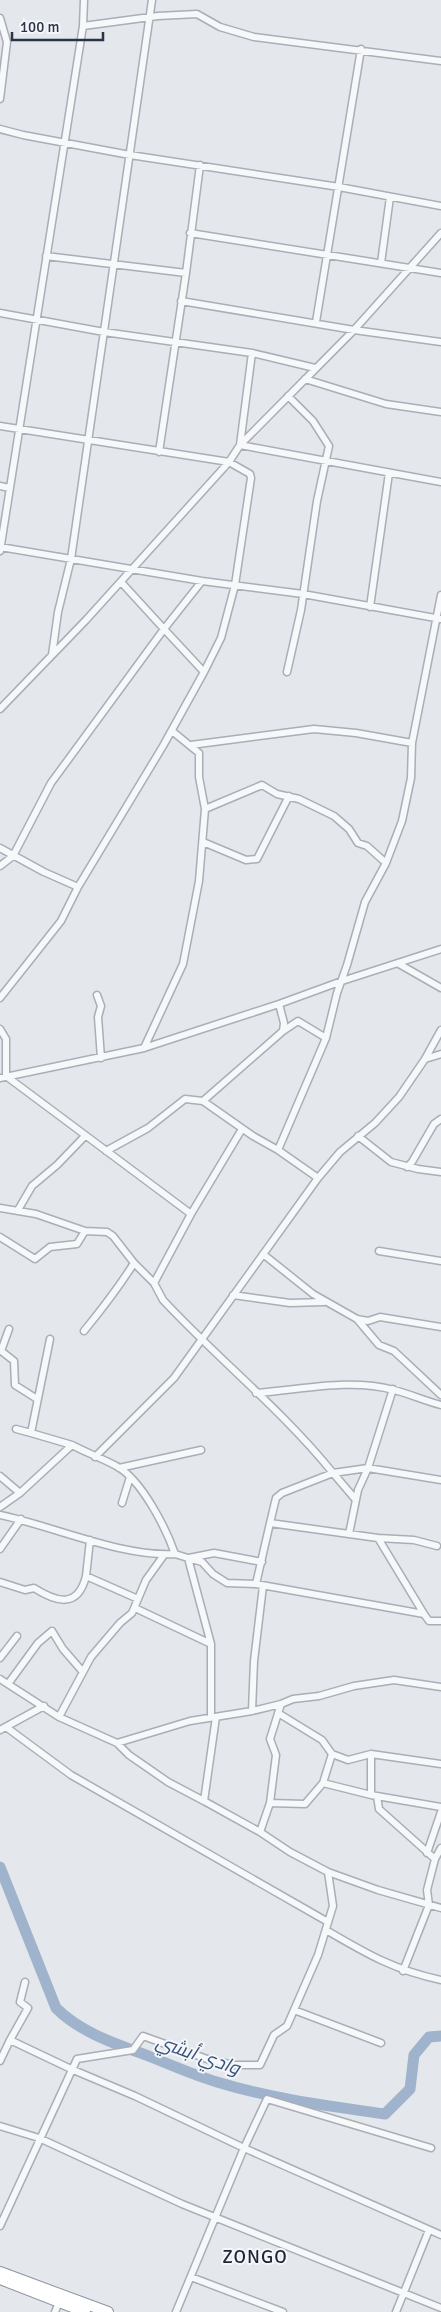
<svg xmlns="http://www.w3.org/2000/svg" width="441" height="2312" font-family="Signika,Cairo,sans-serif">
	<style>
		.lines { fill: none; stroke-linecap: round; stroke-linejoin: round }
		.river { stroke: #9fb4cc; stroke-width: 11 }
		.minor-casing { stroke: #a9aeb7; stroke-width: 9 }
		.trunk-casing { stroke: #8b94a3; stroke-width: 12 }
		.minor { stroke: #f7f8fa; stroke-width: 6 }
		.trunk { stroke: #fff; stroke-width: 10 }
		.labels { text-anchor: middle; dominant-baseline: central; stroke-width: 4; stroke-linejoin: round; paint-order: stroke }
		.water-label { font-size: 19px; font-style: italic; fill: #34527a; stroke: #f4f6f9 }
		.neighbourhood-label { font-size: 19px; letter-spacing: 1px; fill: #1d2536; stroke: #f4f6f9 }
	</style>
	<rect width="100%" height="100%" fill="#e4e7ec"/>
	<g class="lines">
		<path class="river" d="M0,1867L56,2008C80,2032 113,2043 146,2055C169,2064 193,2075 217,2082C272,2099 329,2106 385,2114L410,2089L414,2055L429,2037L441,2036"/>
		<g class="minor-casing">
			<path id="minor" d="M0,18L7,42L0,99
				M83,26L158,16L197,14L220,27L254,37L441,61
				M0,129L23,135L130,155L339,187L441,206
				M190,233L441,273
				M46,256L186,273
				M381,263L390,197
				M181,301L354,330L441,342
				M0,313L104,332L252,353L315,368
				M316,322L361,49
				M252,353L240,445L441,482
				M305,379L386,404L441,412
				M0,426L229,462L250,474L251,478L235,585L221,638L204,672L163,746L78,887L61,921L0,998
				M159,452L186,273L200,165
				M0,486L9,488
				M0,547L202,581L303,594L441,619
				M0,551L83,26L84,0
				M121,582L164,629L202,581
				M370,607L389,473
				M52,655L58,612L71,559L152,0
				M287,672L301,610L317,501L329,446L313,421L288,396
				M0,709L86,620L229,462L240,445L354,330L441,233
				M412,743L441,595
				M191,745L314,729L356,733L412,743L411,778L402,821L386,863L365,902L347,965L337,993L326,1038L278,1150L318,1178
				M205,809L262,785L277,794L299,799L334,816L349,829L358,843L367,846L386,863
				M203,842L246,860L257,859L289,796
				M0,848L44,872L78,887
				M0,866L13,856L51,783L164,629L204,672
				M399,964L441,988
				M97,995L101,1006L98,1017L101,1058
				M0,1029L6,1039V1076L191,1214
				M283,1031L298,1021L326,1038
				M144,1048L183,964L199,881L205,809L199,777V753L172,731
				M425,1059L441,1054
				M0,1078L144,1048L279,1004L342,981L441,949
				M203,1101L253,1136L278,1150
				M242,1129L191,1214L154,1283L163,1300C218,1359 282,1410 333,1473L368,1468L441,1480
				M358,1136L391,1162L418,1169L441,1172
				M106,1151L148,1128L185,1099L203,1101L283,1031L284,1023L279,1004
				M407,1167L412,1162L434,1124L441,1119
				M0,1208L36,1214L85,1231L107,1232L113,1236L134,1263L154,1283
				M18,1210L32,1186L57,1165L85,1136
				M0,1237L35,1259L50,1247L77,1244L85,1231
				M379,1251L441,1261
				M263,1254L313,1294L357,1319L379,1345L394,1351L441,1395
				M233,1295L290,1303L324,1302
				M357,1319L368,1321L380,1317L441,1327
				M84,1331C102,1309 119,1287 134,1263
				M0,1350L14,1361L15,1385L37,1399
				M1,1351L9,1329
				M393,1389L368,1468L358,1490L349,1534L378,1538L424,1614L429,1621H441
				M256,1393C301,1390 349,1378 394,1390C410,1394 425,1401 441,1405
				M16,1429L31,1433
				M72,1445C87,1453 104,1459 118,1467C142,1481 166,1528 175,1554L188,1558L211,1644V1717
				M95,1457L174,1378L318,1178L340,1152L375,1123L399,1097L425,1059L441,1030
				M119,1468L201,1450
				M0,1476L20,1493L0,1507
				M20,1493L72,1445L31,1433L50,1339
				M122,1503L130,1477
				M0,1515C53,1526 121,1557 175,1554
				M270,1523L276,1498L282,1493L333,1473L356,1500
				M378,1538L414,1540L437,1546
				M90,1540L86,1576L138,1599
				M0,1549L21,1519
				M188,1558L202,1562L213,1574L227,1583L256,1584L424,1614
				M189,1558L214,1553L262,1562
				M0,1582L25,1590L34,1588C56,1602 78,1609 86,1576
				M256,1584L270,1523L349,1534
				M135,1608L211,1644
				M0,1658L17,1636
				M0,1679L59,1717L117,1743L129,1755L168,1782L204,1801L216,1717
				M8,1684L38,1643L52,1631L63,1649L83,1672
				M252,1711L254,1661L263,1586
				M278,1713L322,1740L332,1754L348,1760L371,1754L441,1764
				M59,1717L91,1657L120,1623L132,1613L146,1580L164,1555
				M6,1727L71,1775L328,1922
				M0,1730L44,1706
				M117,1743L190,1721L252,1711L281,1704
				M323,1783L332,1754
				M371,1795V1754
				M377,1796L379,1809L435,1859
				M204,1801L260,1832L290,1852L328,1872L378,1890L441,1908
				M270,1803L305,1804L323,1783L371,1795L441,1807
				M260,1832L270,1803L276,1755L270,1739L281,1704L293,1699L319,1696L354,1686L394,1680L441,1687
				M427,1853L441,1812
				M326,1930C367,1954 394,1970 441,1980
				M403,1971L429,1905L427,1890L435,1859L441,1848
				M294,2010L381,2043
				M10,2040L28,2008L20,2002L25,1982
				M0,2061L10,2040L71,2069L135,2096L244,2148L267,2099L431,2148
				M0,2126L39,2138L182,2204L441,2308
				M0,2226L77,2059L133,2050L143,2036L207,2059L233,2065H260L274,2035L287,2026L318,1955L333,1906L328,1872
				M191,2277L283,2312
				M55,2312L59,2302
				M176,2312L244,2148L441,2235
				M396,2312L429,2230"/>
		</g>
		<g class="trunk-casing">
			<path id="trunk" d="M0,2272L108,2312
				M0,2279L85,2312"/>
		</g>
		<use href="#minor" class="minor"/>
		<use href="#trunk" class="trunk"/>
	</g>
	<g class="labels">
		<g class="water-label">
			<text transform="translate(198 2055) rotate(19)">وادي أبشي</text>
		</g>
		<g class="neighbourhood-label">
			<text x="255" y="2257">ZONGO</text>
		</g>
	</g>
	<path d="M12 32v8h91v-8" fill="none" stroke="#2b3445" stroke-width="2.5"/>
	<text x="20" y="32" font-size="15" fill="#2b3445" stroke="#f4f6f9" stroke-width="4" paint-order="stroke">100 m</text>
</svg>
